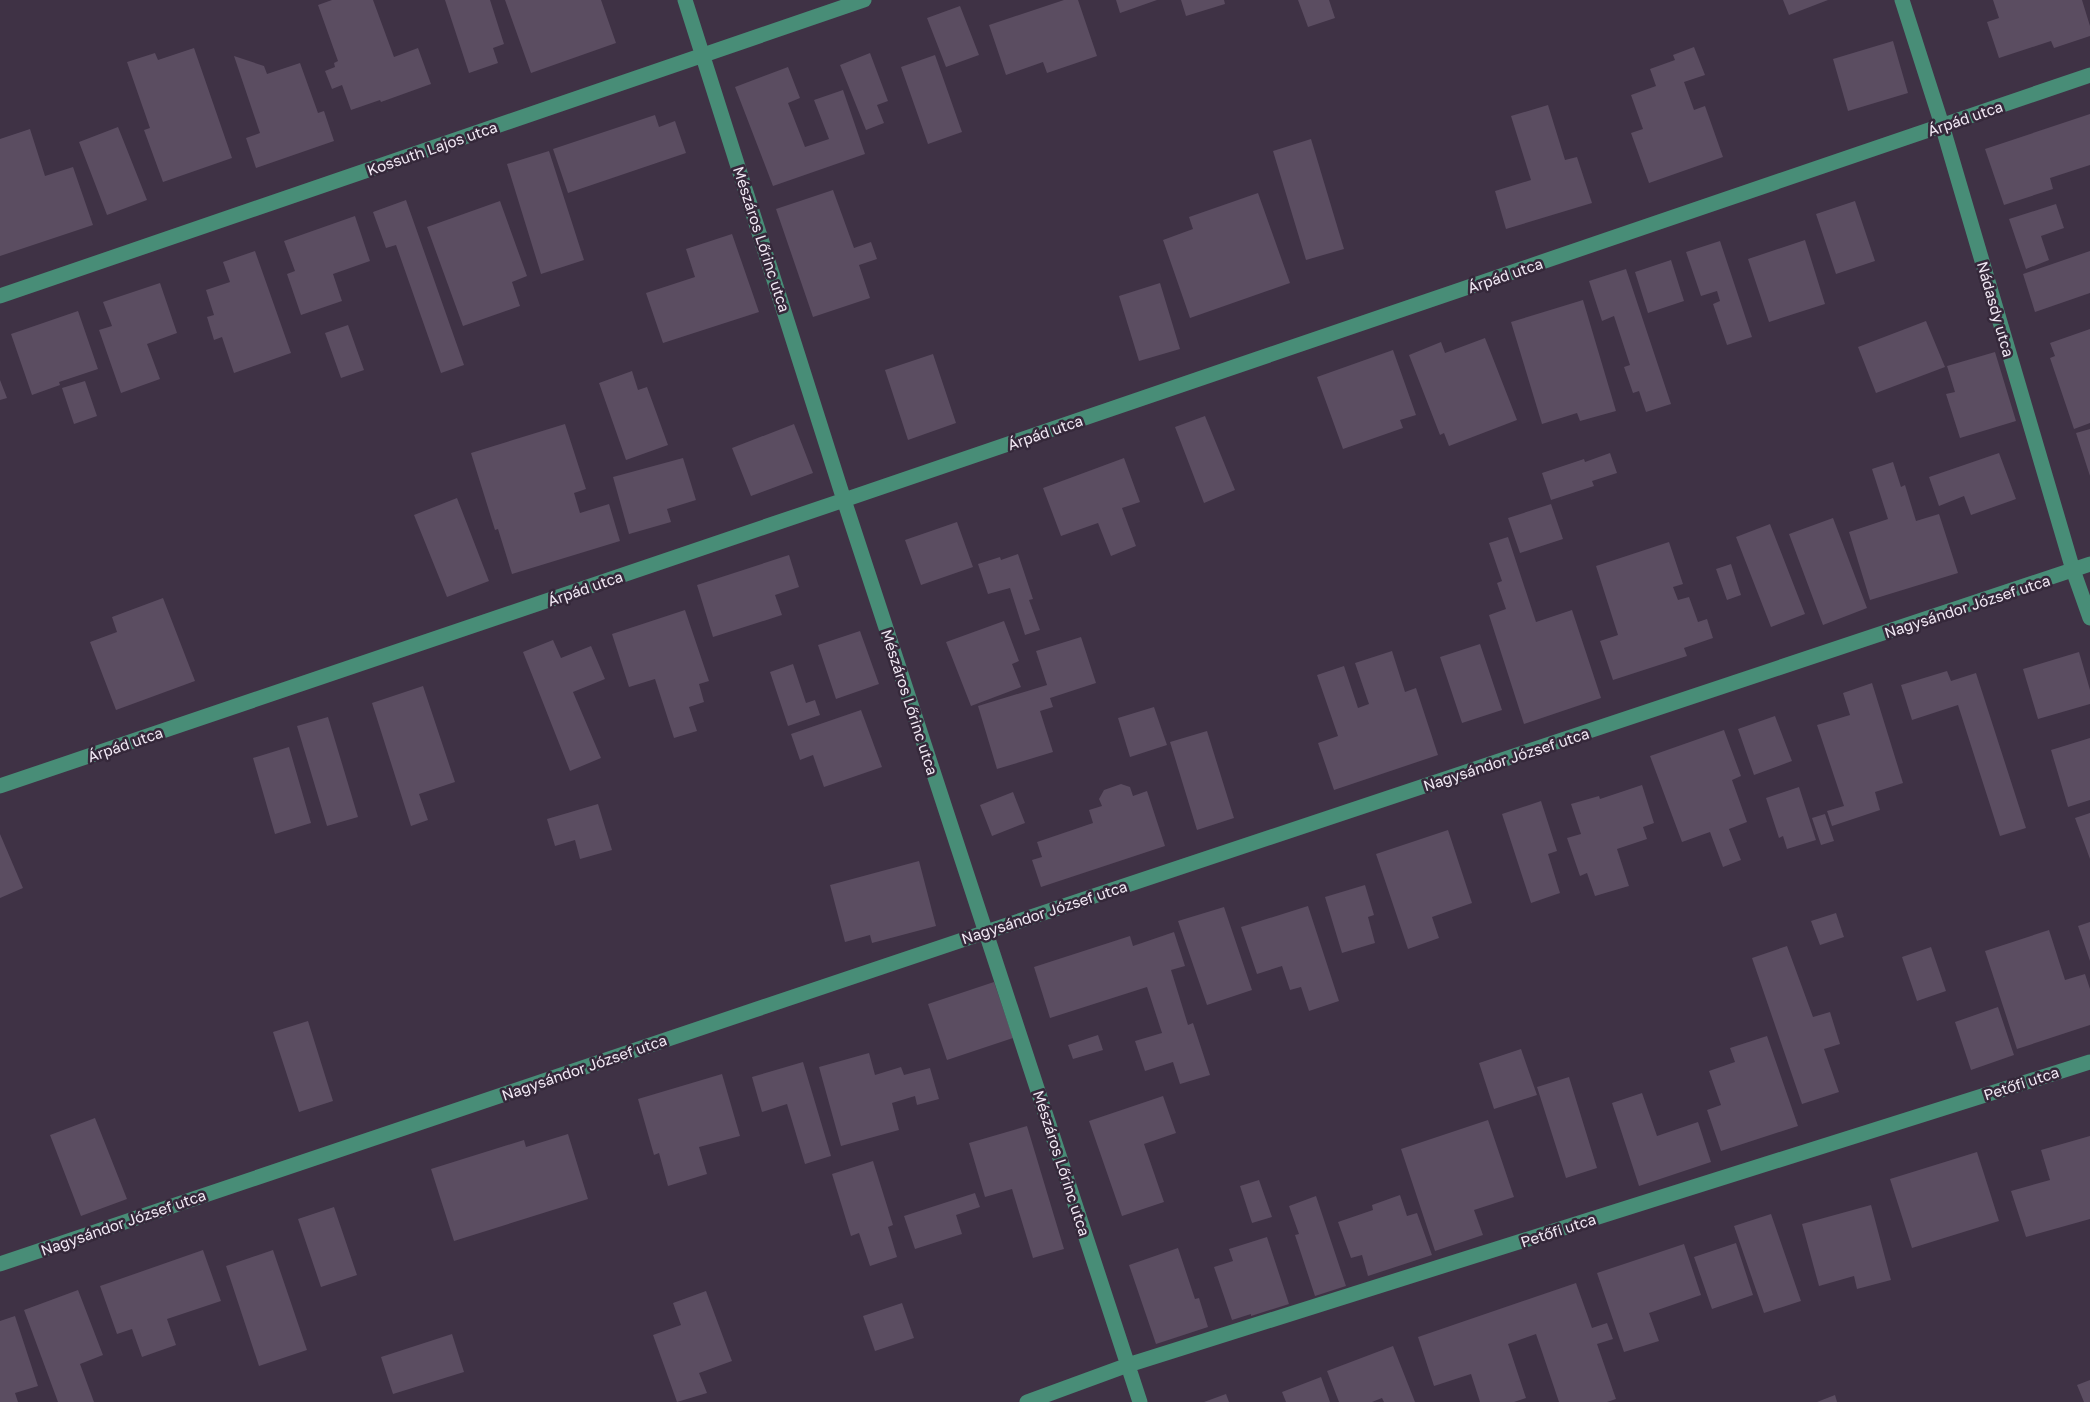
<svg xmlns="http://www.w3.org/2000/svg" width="2090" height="1402" font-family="'Golos Text',sans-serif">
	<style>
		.building { fill: #5b4d61 }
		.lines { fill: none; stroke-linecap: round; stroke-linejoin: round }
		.minor { stroke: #488d77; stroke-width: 15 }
		.labels { text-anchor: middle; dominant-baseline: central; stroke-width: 5; stroke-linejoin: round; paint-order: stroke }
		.street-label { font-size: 15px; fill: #f1e8f4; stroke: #35283a }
	</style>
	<rect width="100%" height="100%" fill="#3f3245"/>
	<path class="building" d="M332,0H373L394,57L418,48L431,84L381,102L380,100L351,110L342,85L332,89L325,71L335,67L334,63L338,61L318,5Z
		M445,0H490L504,44L493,48L498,63L469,73Z
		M505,0H601L616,43L531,73Z
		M1064,0H1078L1097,56L1047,73L1043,62L1006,75L989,25Z
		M1116,0H1157L1120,13Z
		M1181,0H1224L1225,4L1186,16Z
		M1298,0H1329L1335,18L1308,27Z
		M1783,0H1828L1789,15Z
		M1993,0H2082L2090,26V36L2054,48L2051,41L1999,58L1987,22L1999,18Z
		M960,6L979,55L946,67L927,18Z
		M1893,41L1908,93L1848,111L1833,59Z
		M1694,47L1705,75L1684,82L1694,110L1705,106L1723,157L1649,183L1631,133L1643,129L1631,95L1656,86L1650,69L1675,60L1673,55Z
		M194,48L232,158L163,182L144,130L150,128L127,62L155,53L158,60Z
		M870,53L888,101L877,105L884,123L866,130L840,65Z
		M935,55L962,132L928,144L901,67Z
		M234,56L264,66L267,74L300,63L318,113L324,111L334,141L256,168L246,138L260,133Z
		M788,67L800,98L788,103L805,147L829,139L814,100L843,90L865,154L773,186L735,87Z
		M1548,105L1565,160L1577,157L1592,203L1506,229L1495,191L1531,180L1511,116Z
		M2090,114V165L2050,178L2053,189L2004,205L1985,149Z
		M655,115L659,127L675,121L686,153L568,193L553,149Z
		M118,127L147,200L107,215L79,142Z
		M30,129L45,176L73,167L93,225L0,256V139Z
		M1311,139L1344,249L1306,260L1273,151Z
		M549,151L584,260L541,274L507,164Z
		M833,190L854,248L871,242L877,259L859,265L870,298L813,317L776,209Z
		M1258,193L1290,283L1190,318L1163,240L1193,229L1189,217Z
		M406,200L464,365L441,373L396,245L386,248L373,212Z
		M500,201L527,276L512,282L520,306L463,326L427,227Z
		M1855,201L1875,261L1836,274L1816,214Z
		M2056,204L2064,228L2041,236L2049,260L2026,269L2009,219Z
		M355,216L370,261L333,274L342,301L301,315L287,274L295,271L284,241Z
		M732,234L759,312L663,343L646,293L695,277L686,249Z
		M1805,240L1825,304L1769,322L1748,259Z
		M1720,241L1752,337L1727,345L1713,304L1720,301L1717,291L1701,296L1686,252Z
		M255,251L291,353L234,373L222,337L214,340L207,317L214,315L206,290L230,282L223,262Z
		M2090,251V293L2035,312L2023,274Z
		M1671,260L1684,301L1648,313L1635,272Z
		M1626,269L1671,404L1646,412L1639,391L1633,393L1624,367L1630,365L1614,316L1602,321L1589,281Z
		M160,283L177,333L147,344L160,379L121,393L99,330L112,326L103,302Z
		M1160,283L1180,349L1139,361L1119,296Z
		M1583,300L1616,411L1580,421L1577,413L1542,424L1511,322Z
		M78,311L98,369L59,382L60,385L32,395L11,334Z
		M1926,321L1945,367L1876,393L1858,347Z
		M348,325L364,370L341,378L325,333Z
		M2090,329V423L2074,429L2050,358L2055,356L2050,343Z
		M1485,338L1517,420L1449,446L1444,433L1440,435L1409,355L1441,342L1445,353Z
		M1393,350L1416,415L1400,420L1403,428L1343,449L1317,377Z
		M1995,352L2016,421L1960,438L1946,394L1955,392L1947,366Z
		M933,354L956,423L908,440L885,370Z
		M632,371L638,390L647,387L668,445L626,460L599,383Z
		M0,380L7,398L0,400Z
		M85,381L97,416L74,424L62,388Z
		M1205,416L1235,490L1204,503L1175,427Z
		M565,424L586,489L574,493L580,513L609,504L620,541L512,574L498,529L495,530L471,453Z
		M794,424L813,473L751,496L732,448Z
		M2090,429V476L2076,433Z
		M1610,453L1617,473L1592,481L1594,486L1551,500L1542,473L1584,459L1585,462Z
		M1999,453L2016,499L1971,515L1964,496L1939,506L1929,477Z
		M683,458L696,500L667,509L671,522L629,534L613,477Z
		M1124,458L1140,502L1122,508L1136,546L1111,556L1098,523L1061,536L1043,488Z
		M1893,462L1901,487L1905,485L1916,521L1939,514L1958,573L1870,600L1849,532L1888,519L1872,469Z
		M457,498L489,581L447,597L414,515Z
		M1551,504L1563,539L1520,553L1508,518Z
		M1833,518L1867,608L1823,625L1789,534Z
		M957,522L973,567L921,585L905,540Z
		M1770,524L1805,614L1771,627L1736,537Z
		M1508,537L1536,622L1572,610L1601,698L1524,724L1489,615L1506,609L1497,583L1502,581L1489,543Z
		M1669,542L1683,584L1673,587L1678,600L1689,597L1698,622L1707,619L1713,638L1684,648L1687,656L1613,680L1600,641L1618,635L1596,566Z
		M1018,554L1033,599L1029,600L1040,630L1025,635L1010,588L988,594L978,564L1000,557L1001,560Z
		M789,555L799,587L775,595L782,615L713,637L697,585Z
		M1731,564L1741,595L1727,600L1716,569Z
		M163,598L195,681L116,710L90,642L117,632L112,617Z
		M685,610L709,681L699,684L704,702L689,707L697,731L674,738L655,679L629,687L612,634Z
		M1004,621L1019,661L1012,664L1021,687L971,706L946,642Z
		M860,631L879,684L836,699L818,645Z
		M1081,637L1096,683L1050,698L1053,707L1040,711L1053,752L997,769L978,706L1047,685L1036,651Z
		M553,640L561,658L591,646L605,679L573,692L601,758L570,771L523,652Z
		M1480,644L1502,710L1462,723L1440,657Z
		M1392,651L1405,692L1416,688L1438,755L1334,790L1318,743L1338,736L1317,675L1344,666L1358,708L1369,704L1355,663Z
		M2079,652L2090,690V704L2038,719L2023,669Z
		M793,664L806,703L815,700L820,715L788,726L770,672Z
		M1947,671L1951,681L1976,673L2026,828L2000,836L1958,705L1912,720L1901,685Z
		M1872,683L1903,783L1875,792L1880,810L1832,826L1827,811L1844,806L1817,725L1850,715L1843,693Z
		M423,686L455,782L419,794L428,820L411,826L372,703Z
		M1154,707L1167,745L1130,757L1118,718Z
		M861,710L882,767L824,787L813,755L800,760L791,734Z
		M1775,716L1792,761L1754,775L1738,729Z
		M328,717L358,817L327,826L297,726Z
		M1724,730L1741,776L1732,780L1747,822L1729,829L1741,860L1723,867L1710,832L1682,842L1650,756Z
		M1207,731L1234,818L1197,830L1170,742Z
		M2090,738V800L2068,807L2051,750Z
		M289,747L311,823L275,834L253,758Z
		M1121,784L1130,787L1133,796L1147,791L1165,846L1041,887L1032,860L1042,857L1037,842L1093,823L1089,810L1102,806L1099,799L1104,790Z
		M1642,785L1654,823L1643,827L1647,839L1617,849L1629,886L1595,896L1587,873L1580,876L1567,838L1581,834L1571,804L1599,796L1600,799Z
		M1799,787L1816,840L1787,849L1783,836L1779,838L1766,798Z
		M1013,792L1025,823L992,836L980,805Z
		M1541,801L1557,851L1548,854L1560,893L1531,903L1502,814Z
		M598,804L612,850L580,859L575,840L555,846L547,819Z
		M2090,813V859L2075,818Z
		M1825,814L1834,841L1821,845L1812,818Z
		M1448,830L1472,903L1432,917L1439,938L1408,949L1376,854Z
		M0,834L23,888L0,898Z
		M919,861L936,926L872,943L870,935L845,942L830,885Z
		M1365,885L1374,915L1368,917L1375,943L1342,953L1325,897Z
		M1308,906L1339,1001L1309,1011L1301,987L1290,990L1282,966L1257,974L1241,927Z
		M1224,907L1252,990L1207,1005L1178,921Z
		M1836,913L1844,937L1820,945L1811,921Z
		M2090,922V961L2078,926Z
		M2049,930L2065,980L2085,974L2090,989V1025L2017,1049L1985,951Z
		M1174,932L1185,966L1171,970L1188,1025L1193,1023L1210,1075L1180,1084L1173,1062L1145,1071L1135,1041L1162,1033L1147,987L1050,1018L1034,967L1130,936L1133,946Z
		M1787,946L1813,1017L1830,1012L1840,1044L1824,1049L1839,1092L1802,1104L1752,958Z
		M1931,947L1946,991L1917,1001L1902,957Z
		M994,982L1013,1038L947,1060L928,1004Z
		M1998,1007L2014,1055L1971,1070L1955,1022Z
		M308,1021L333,1101L299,1112L273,1032Z
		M1098,1035L1103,1050L1073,1059L1068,1045Z
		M1767,1036L1798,1126L1721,1151L1707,1110L1721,1105L1709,1071L1735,1062L1730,1048Z
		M1521,1049L1537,1095L1494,1109L1479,1063Z
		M869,1053L875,1075L901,1067L904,1075L930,1068L939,1099L917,1105L915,1096L892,1103L899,1130L841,1146L819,1067Z
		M803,1062L831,1156L805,1164L787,1104L762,1112L752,1077Z
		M722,1074L740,1136L699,1147L707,1174L668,1186L659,1153L654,1155L638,1099Z
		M1569,1077L1597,1168L1566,1178L1537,1087Z
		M1642,1093L1657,1136L1698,1122L1711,1162L1639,1186L1612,1103Z
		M1163,1096L1176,1133L1144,1144L1164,1202L1122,1216L1089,1121Z
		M95,1118L127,1199L81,1216L50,1135Z
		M1488,1120L1514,1197L1474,1210L1483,1235L1435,1251L1401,1149Z
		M1027,1126L1064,1249L1033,1258L1012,1189L985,1197L969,1143Z
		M568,1134L588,1199L454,1241L431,1169L524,1140L526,1147Z
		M2090,1136V1219L2026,1237L2011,1191L2050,1180L2041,1150Z
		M1977,1152L1999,1221L1912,1248L1890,1179Z
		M873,1161L893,1225L888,1227L897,1257L870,1266L859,1233L851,1236L832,1174Z
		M1259,1180L1272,1217L1252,1223L1240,1186Z
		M975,1193L980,1207L956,1215L962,1234L915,1249L904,1216Z
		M1400,1195L1407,1216L1417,1213L1432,1255L1368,1276L1362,1255L1351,1258L1338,1222L1373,1210L1372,1205Z
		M1316,1196L1346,1286L1315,1296L1295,1235L1299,1234L1289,1206Z
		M1871,1205L1891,1280L1857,1289L1854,1276L1819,1286L1802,1224Z
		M334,1207L357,1275L321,1287L298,1219Z
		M1771,1214L1801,1301L1764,1313L1734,1226Z
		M1267,1237L1289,1304L1251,1316V1314L1232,1320L1214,1267L1233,1261L1229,1249Z
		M1736,1243L1753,1295L1712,1309L1694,1257Z
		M1684,1244L1701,1295L1649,1313L1659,1341L1624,1352L1597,1273Z
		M1178,1248L1195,1299L1199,1298L1208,1327L1156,1344L1129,1265Z
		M203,1250L221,1301L167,1319L176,1345L142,1357L132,1329L117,1334L100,1286Z
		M273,1250L307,1350L259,1366L226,1266Z
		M1576,1283L1592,1328L1607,1323L1613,1339L1597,1344L1616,1399L1607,1402H1559L1536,1334L1508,1344L1526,1398L1514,1402H1480L1471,1374L1434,1386L1418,1337Z
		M78,1290L103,1355L80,1364L94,1402H58L24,1310Z
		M706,1291L732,1361L699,1373L707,1393L677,1402L653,1335L681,1325L673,1303Z
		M902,1303L914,1338L875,1351L863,1316Z
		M15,1316L38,1386L15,1393L18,1402H0V1321Z
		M452,1334L464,1372L393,1394L381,1357Z
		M1393,1346L1415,1402H1384L1382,1398L1372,1402H1339L1327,1371Z
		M1321,1377L1330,1402H1286L1282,1392Z
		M2090,1380V1402H2084L2077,1385Z
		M1226,1394L1229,1402H1204Z
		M1835,1395L1837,1402H1817Z"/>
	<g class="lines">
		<path class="minor" d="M685,0L844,500L1140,1402
			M1902,0L1942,125L2073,570L2090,618
			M0,296L864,0
			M0,786L844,500L2090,75
			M0,1264L986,932L2090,564
			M1027,1402L1128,1365L2090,1062"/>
	</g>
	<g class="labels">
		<g class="street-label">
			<text transform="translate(1965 118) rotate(-19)">Árpád utca</text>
			<text transform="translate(432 148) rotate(-19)">Kossuth Lajos utca</text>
			<text transform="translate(762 239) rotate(72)">Mészáros Lőrinc utca</text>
			<text transform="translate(1505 275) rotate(-19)">Árpád utca</text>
			<text transform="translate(1996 309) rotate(74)">Nádasdy utca</text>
			<text transform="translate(1045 432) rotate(-19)">Árpád utca</text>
			<text transform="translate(585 588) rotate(-19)">Árpád utca</text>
			<text transform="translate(1967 606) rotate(-18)">Nagysándor József utca</text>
			<text transform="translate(910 702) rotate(72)">Mészáros Lőrinc utca</text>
			<text transform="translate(125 744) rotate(-19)">Árpád utca</text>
			<text transform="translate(1506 759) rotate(-18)">Nagysándor József utca</text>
			<text transform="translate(1044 912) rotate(-18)">Nagysándor József utca</text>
			<text transform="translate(584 1067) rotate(-19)">Nagysándor József utca</text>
			<text transform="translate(2021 1083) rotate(-18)">Petőfi utca</text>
			<text transform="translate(1062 1163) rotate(72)">Mészáros Lőrinc utca</text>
			<text transform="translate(123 1222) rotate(-19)">Nagysándor József utca</text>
			<text transform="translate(1558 1230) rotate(-18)">Petőfi utca</text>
		</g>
	</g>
</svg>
